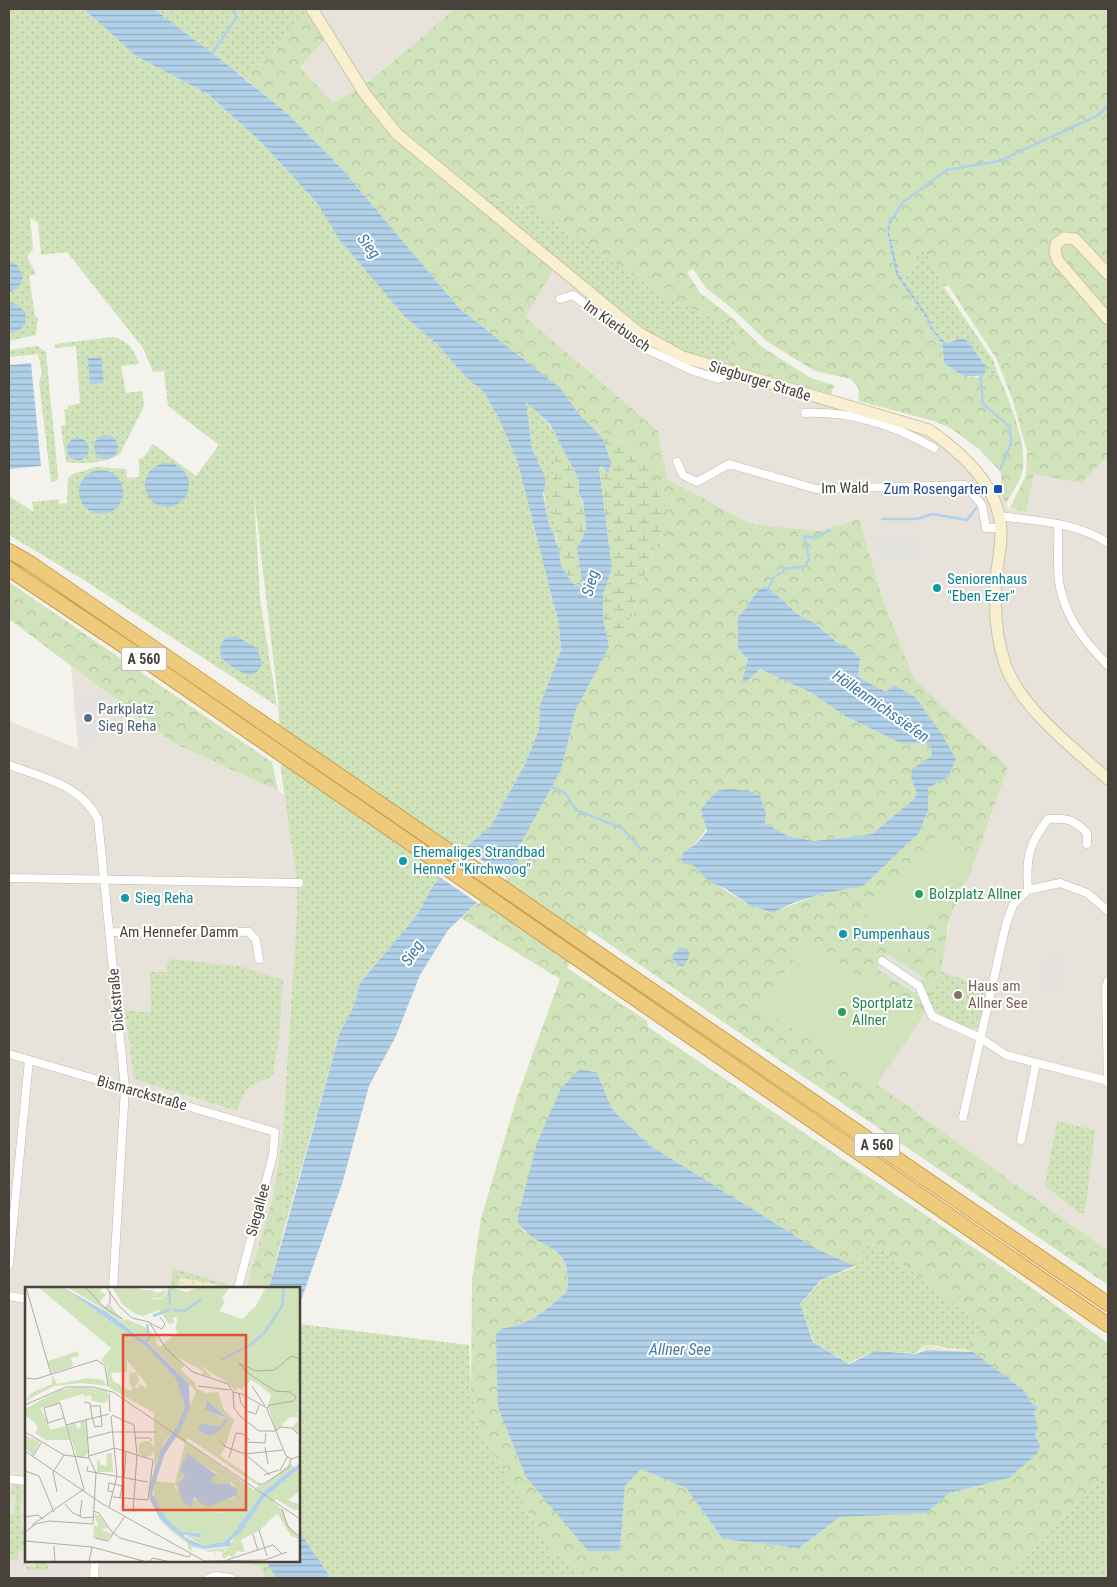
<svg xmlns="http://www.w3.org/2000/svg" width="1117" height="1587" font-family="'Roboto Condensed',sans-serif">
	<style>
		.residential { fill: #e7e3da }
		.grass { fill: url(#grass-dots) }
		.forest { fill: url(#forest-crowns); fill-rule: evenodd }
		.wetland { fill: url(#wetland-marsh) }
		.sand { fill: url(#sand-dots) }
		.pitch { fill: #d0e3ba }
		.parking { fill: #e3e2df }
		.water { fill: url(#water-rules); fill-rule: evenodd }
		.pier { fill: #f4f2ec }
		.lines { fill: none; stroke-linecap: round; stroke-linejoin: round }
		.stream { stroke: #b0d1e9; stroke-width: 2.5 }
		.minor-casing { stroke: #bfb9af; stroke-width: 9 }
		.secondary-casing { stroke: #cec3a1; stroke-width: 13 }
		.motorway-casing { stroke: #cc9f4d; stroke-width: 16 }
		.minor { stroke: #fff; stroke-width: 8 }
		.secondary { stroke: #f9f0d1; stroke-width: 11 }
		.motorway { stroke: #eeca7d; stroke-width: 14 }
		.transit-dot { fill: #1a4fb4; stroke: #fff; stroke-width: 2 }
		.culture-dot { fill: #0f9aa8; stroke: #fff; stroke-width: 2 }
		.service-dot { fill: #5c6f8a; stroke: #fff; stroke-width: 2 }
		.leisure-dot { fill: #2e9e5b; stroke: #fff; stroke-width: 2 }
		.education-dot { fill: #8d6e63; stroke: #fff; stroke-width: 2 }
		.labels { text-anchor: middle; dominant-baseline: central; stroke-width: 4; stroke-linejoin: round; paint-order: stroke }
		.shield { fill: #fff; stroke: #7f7b75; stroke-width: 1 }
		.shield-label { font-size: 14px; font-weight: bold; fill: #48433a }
		.street-label { font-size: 15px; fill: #48433a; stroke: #fff }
		.transit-label { font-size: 15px; fill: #164399; stroke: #fff; text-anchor: end }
		.culture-label { font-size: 15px; fill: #0d838f; stroke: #fff; text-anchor: start }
		.service-label { font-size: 15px; fill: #4e5e75; stroke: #fff; text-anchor: start }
		.leisure-label { font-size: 15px; fill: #27864d; stroke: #fff; text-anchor: start }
		.education-label { font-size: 15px; fill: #785e54; stroke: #fff; text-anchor: start }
		.water-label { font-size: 16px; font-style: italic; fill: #3f7aa8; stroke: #fff }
		.inset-river { fill: none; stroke: #b0d1e9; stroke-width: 2.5 }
		.inset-road { fill: none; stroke: #afaca5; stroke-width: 1 }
		.view { fill: #e25135; fill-opacity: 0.15; stroke: #e25135; stroke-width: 2.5 }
		.inset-edge { fill: none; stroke: #48433a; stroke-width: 2.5 }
	</style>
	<defs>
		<pattern id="grass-dots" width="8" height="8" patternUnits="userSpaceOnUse" patternTransform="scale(1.25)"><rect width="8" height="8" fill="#d0e3ba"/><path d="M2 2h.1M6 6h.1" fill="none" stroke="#b4c4a1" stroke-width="1.8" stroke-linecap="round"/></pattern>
		<pattern id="forest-crowns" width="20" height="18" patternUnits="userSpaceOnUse" patternTransform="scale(1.25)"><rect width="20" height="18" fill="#d0e3ba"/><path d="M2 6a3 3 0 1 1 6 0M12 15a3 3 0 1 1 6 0" fill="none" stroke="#b4c4a1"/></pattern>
		<pattern id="wetland-marsh" width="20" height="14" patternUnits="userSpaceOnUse" patternTransform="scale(1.25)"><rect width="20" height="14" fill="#d0e3ba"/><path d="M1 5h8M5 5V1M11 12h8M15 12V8" fill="none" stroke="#b4c4a1"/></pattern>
		<pattern id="sand-dots" width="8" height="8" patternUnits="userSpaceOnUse" patternTransform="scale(1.25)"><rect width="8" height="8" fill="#f3ebcd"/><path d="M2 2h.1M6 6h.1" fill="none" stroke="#d2cbb1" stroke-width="1.8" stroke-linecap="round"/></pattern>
		<pattern id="water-rules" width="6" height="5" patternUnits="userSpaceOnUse" patternTransform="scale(1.25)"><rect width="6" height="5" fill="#b0d1e9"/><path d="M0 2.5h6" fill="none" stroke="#91abbe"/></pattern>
	</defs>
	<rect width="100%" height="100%" fill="#f4f2ec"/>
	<path class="residential" d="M305,9H454L372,80L333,103L300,67L324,41Z
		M555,267L642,341L727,363L938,428L1001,493L1009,509L1026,512L1034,473L1081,483L1108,456V1251L877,1084L759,1008L949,931V920L972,869L1008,767L914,679L882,597L859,519L819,531L751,524L667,479L658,431L524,317Z
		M71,666L175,744L286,795L297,881V910L283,1130L274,1193L246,1288H26V1561H247L249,1564L260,1567L266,1578H9V721L78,749Z"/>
	<path class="grass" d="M9,9H84L136,56L208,94L262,143L317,203L341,240L405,317L438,345L466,377L484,392L499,419L518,463L559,625L561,650L540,705L539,730L524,766L491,826L462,851L433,886L417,915L360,983L353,1008L340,1032L284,1229L283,1130L297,910V881L281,771L278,699L254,494L260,599L277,706L87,582L9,535V496L34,512L32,502L58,499L59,504L67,503L68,478L73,474L96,467L126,469L127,478L139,477V459L143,458L153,444L196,476L219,445L168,406L164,371L153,372L143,348L67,252L41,255L38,223L30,217L33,249L27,257L36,274L29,276L35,317L38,318L36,335L9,341Z
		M154,9H305L310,14L246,79Z
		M478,195L533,208L669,299L731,325L736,335L727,363L642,341Z
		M925,251L944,287L993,360L999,376L985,373L984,362L966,339L948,343L944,341L933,329L929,318L899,274L911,273L917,253Z
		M114,337C129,342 134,349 139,364L121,366L126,393L142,391L144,406L120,454C106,464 83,464 66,462L61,426L66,425L64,409H68V406L80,403L76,346L54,348L55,344Z
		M37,346L46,352L58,475L57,481L51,482L39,382L42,373L38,354L9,357V350Z
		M526,401L549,424L558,439L552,499L556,522V543L548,521L543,485L532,449Z
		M168,959L239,966L283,980L279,1040L272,1077C247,1086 245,1086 237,1111L134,1079L125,1010L151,1013L150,972H167Z
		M941,971L989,990L980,1026C966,1036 936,1014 928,1003Z
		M1057,1121L1095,1130L1085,1212L1080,1214L1045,1185Z
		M868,1241L933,1286L984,1328L974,1352L930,1345L923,1346L916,1353L876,1351L848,1363L814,1342L800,1305L822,1280L855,1267Z
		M173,1268L230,1285L229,1288H171Z
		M299,1324L469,1345L471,1389L480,1430L551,1552L595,1578H331L299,1531Z
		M1108,1470V1578H998L1019,1565Z
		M13,1483L23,1484L20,1515H22L21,1527H24L23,1539H26V1552L19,1550L17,1561L9,1559V1514H14L16,1495L11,1494Z
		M36,1561H46L49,1570H27L26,1567L35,1566Z"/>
	<path class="forest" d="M454,9H1108V456L1081,483L1034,474L1026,512L1010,508L1026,475L1027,451L1012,398L996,358L948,285L944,287L925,251L917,253L911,273L899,274L889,231L892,219L887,231L896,275L927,319L931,330L942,343L943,359L963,376L978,377L985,373L999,376C1010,402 1028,445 1022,473C1019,483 1011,494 1006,504L1001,493V472L980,450L952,429L934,421L858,401L859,389L851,379L815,371L766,341L735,311L706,288L693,269L687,272L700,293L730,316L762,347L811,378L834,385L831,394L727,363L736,335L731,325L669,299L533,208L479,195L555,267L525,317L658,431L667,479L751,524L819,531L859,519L882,597L914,679L1008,767L972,869L949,920L941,971L923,1016L807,942L761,1007L877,1084L1108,1251V1285L589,930L567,968L647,1021L648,1027L1008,1271L1108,1343V1470L1019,1565L998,1578H595L551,1552L480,1430L471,1389L472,1281L481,1219L516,1100L560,979L461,918L500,880L517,867L521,843L561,770L576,709L609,647L632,616L647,566L661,534L627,444L603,433L579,414L560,388L460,309L341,168L288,114L246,79L310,14L324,41L300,67L333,103L372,80ZM754,594H776L797,614L816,624L836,642L851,649L860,658L858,677L886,692L955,759L948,777L928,788V811L919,833L862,886L821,894L771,913C738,901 706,881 683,853C710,833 707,827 712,795C739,783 745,797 766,813L765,824L788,836L814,841L872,834L913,800L917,794L911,777L932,756L931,747L925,743L903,744L845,716L812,693L759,669L747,681L748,660L738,648V617L747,609ZM887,954L923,978L919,984L883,960ZM597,1073L612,1109L649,1145L815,1248L855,1267L868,1241L933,1286L983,1328L969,1344C973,1350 973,1354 979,1359C996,1373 1021,1381 1030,1402L1038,1407L1034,1412C1043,1436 1021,1459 1009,1478L949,1493L926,1512L840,1517L799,1548L723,1539L686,1488L641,1469L625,1486L620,1551L503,1328C530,1325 548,1309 567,1291C571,1252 553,1248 522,1230Z
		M9,582L272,762L278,791L175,744L9,619Z
		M283,1130L284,1229L269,1288H246L274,1193Z
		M247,1561H266L276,1578H266L260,1567L248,1564Z"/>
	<path class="wetland" d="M579,414L603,433L627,444L646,460L656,478L665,501L661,534L647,566L632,616L609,647L603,618V595L612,568L599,467L601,466Z
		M558,439L579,480V494L586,513V530L577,548L582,580L581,587C557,584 557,540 556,523C555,514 551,506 552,497C552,478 556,458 558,439Z"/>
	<path class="sand" d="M180,1278L217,1284L216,1288H179Z
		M930,1345C944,1352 960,1345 973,1352L920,1351L923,1346Z"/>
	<path class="pitch" d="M935,837L971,869L904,953L864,919Z
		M807,942L923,1016L877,1084L761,1007Z"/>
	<path class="parking" d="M917,532L920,556L878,561L875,538Z
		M95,694L98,737L90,738L91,747L82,748L78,699H87V695Z
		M1046,953L1066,957L1060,991L1039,987Z
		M887,954L923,978L919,984L883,960Z
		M881,962L918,987L914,993L877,969Z
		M47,1561H66V1571L80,1572V1578H49L50,1568Z"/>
	<path class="water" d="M84,9H154L229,66L288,114L341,168L460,309L560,388L579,414L603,439L611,463L608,473L602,466L599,468L612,568L603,595V618L609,647L576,709L561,770L521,843L517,867L500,880L448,930L420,975L396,1036L369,1086L342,1184L299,1306V1288H269L340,1032L353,1008L360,983L417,915L433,886L462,851L491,826L524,766L539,730L540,705L561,650L559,625L518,463L499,419L484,392L466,377L438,345L405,317L340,240L317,203L262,143L208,94L136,56ZM526,402L550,424L579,480V494L583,501L586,523V530L577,548L582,580L580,587L572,583L561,566L559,549L548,521L543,494L546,481L532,448Z
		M890,217L892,219L889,231L899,274L929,318L933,329L944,341L948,343L962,338L968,341L986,366L985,373L982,376H963L944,363L942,343L931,330L927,319L896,275L887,231Z
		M9,262L17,265L23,277L19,287L10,292Z
		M9,303L17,304L26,313L25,325L18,331L9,332Z
		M101,357L104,383L90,384L88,358Z
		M31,363L41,466L9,469V365Z
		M94 447a12 12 0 1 1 24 0a12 12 0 1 1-24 0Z
		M67 449a11 11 0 1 1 22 0a11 11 0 1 1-22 0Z
		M145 485a22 22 0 1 1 44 0a22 22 0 1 1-44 0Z
		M79 492a22 22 0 1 1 44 0a22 22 0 1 1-44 0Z
		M764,586L776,594L797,614L816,624L836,642L851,649L860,658L858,677L886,692L894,685L915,697L941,733L956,759L948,777L928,788V811L919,833L863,886L821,894L793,903L772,913L750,905L726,889L709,881L693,865L682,863L683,853L698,842L707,831L701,810C707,801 715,789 727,789C735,788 737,792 747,790L760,796L766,813L765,824L788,836L814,841L872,834L913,800L917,794L911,777L912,769L932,756L931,747L925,743L903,744L845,716L812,693L760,669L747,681L742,682L748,660L738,648V617C750,606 750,596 764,586Z
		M236,636L257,648L262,664L257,672L249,675L235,669L221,658L220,646L226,637Z
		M680,948L688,949C691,955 688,961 683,966L677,965L671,956Z
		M580,1069L597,1073L612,1109L649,1145L815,1248L854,1266L821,1280L800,1304L813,1342L849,1364L876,1351L916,1354L927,1350L973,1352L1013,1382L1026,1393L1030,1402L1038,1407L1034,1412L1038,1428L1035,1435L1040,1445L1038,1453L1009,1478L949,1493L926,1513L840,1517L799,1548L723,1539L686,1488L641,1469L625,1486L620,1551H588L526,1477L498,1407L496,1335L503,1328C530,1325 548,1309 567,1291C573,1237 536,1254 517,1220L537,1143L561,1088Z
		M299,1531L331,1578H276L266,1561H299Z"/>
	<path class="pier" d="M463,847L507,878L479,904L438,876Z"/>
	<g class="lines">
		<path class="stream" d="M211,55L236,18L234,9
			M891,221L903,202L947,170L999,161L1099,115L1108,105
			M980,374L983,404L1010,427L1011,443L1000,470
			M882,519H917L932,514L967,520L976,508
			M769,592L768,589L774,577L783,572L784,569L805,566L809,559L804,536L816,538L830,530
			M550,786L565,793L576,810L622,828L642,850"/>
		<g class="minor-casing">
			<path id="minor" d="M560,299L573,295L642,347L691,370L718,379L724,377L729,372
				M805,413C849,411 895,425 934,448
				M677,462L683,475L697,482L729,464L816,489L965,485L982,505L986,528H1001
				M999,516C1036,521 1077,522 1108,543
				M1058,524C1059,544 1056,567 1060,587C1066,618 1086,644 1108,665
				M9,765C43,778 80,784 98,819L125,1088L113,1288
				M9,878L299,883
				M1028,890C1026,858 1028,845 1048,819C1066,818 1074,819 1087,833V844
				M110,932L162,933L174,930L249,932L256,940L259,959
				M882,961L919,986L932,1016L979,1037L1006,1055L1108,1081
				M1108,981L1106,987L1108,1083
				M9,1054L275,1132L273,1155L238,1288
				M963,1117L1006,924L1013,905L1028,890L1060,883L1087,893L1108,911
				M1021,1140L1036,1063
				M9,1264L29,1060
				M9,1296L26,1299
				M9,1479L26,1481
				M94,1578L95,1561
				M209,1578L216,1576L231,1578"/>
		</g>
		<g class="secondary-casing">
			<path id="secondary" d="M312,9L365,94L397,134L639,333L683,357L929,430C962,453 998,485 1001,528C1002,546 997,563 996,581C994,609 996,637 1005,664C1019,706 1075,750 1108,779
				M1108,274L1075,239L1064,238L1056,244L1055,252L1058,261L1108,319"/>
		</g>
		<g class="motorway-casing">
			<path id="motorway" d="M9,551L30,563L1108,1304
				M9,569L142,658L1108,1325"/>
		</g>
		<use href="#minor" class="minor"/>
		<use href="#secondary" class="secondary"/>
		<use href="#motorway" class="motorway"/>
	</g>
	<rect class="transit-dot" x="993" y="484" width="10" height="10" rx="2.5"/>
	<g class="culture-dot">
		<circle cx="937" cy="588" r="5"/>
		<circle cx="403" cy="861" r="5"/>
		<circle cx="125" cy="898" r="5"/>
		<circle cx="843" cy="934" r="5"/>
	</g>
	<circle class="service-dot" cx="88" cy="718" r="5"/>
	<g class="leisure-dot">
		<circle cx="919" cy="894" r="5"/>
		<circle cx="842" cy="1012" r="5"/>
	</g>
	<circle class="education-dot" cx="958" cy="995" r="5"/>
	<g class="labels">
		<g class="shield">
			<rect x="121.5" y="647.5" width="45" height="23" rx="4"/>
			<rect x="854.5" y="1133.5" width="45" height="23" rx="4"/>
		</g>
		<g class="shield-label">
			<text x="144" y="659">A 560</text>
			<text x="877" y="1145">A 560</text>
		</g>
		<g class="street-label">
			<text transform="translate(617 326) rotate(35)">Im Kierbusch</text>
			<text transform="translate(760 381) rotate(17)">Siegburger Straße</text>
			<text transform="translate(845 488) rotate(-1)">Im Wald</text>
			<text x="179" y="932">Am Hennefer Damm</text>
			<text transform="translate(116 1000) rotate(-95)">Dickstraße</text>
			<text transform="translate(142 1093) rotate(16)">Bismarckstraße</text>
			<text transform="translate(258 1210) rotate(-75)">Siegallee</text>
		</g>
		<g class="transit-label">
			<text x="988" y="489">Zum Rosengarten</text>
		</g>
		<g class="culture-label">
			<text x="947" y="579">Seniorenhaus<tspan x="947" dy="17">"Eben Ezer"</tspan></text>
			<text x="413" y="852">Ehemaliges Strandbad<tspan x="413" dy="17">Hennef "Kirchwoog"</tspan></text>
			<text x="135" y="898">Sieg Reha</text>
			<text x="853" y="934">Pumpenhaus</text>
		</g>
		<g class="service-label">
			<text x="98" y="709">Parkplatz<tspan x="98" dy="17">Sieg Reha</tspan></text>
		</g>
		<g class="leisure-label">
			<text x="929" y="894">Bolzplatz Allner</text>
			<text x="852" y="1003">Sportplatz<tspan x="852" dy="17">Allner</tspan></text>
		</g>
		<g class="education-label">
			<text x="968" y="986">Haus am<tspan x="968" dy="17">Allner See</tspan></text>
		</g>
		<g class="water-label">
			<text transform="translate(369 246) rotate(52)">Sieg</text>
			<text transform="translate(590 583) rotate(-75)">Sieg</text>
			<text transform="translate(881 706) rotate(35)">Höllenmichssiefen</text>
			<text transform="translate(412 953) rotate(-57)">Sieg</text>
			<text x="680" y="1349">Allner See</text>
		</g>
	</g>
	<g transform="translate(25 1287)">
		<rect width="275" height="275" fill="#f4f2ec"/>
		<path d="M13,0H37L121,59L151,92L160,120L152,139L138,157L129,184V126L83,100L82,80L76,73L86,61ZM102,73L122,98L120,101L115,97L113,101L110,100L114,93L111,85L104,86L105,98L108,100L105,104L88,94L86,86L102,85ZM42,0H78L75,4L81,8L74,15L81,21L85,18L98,34L101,32L120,40L132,50L125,57L82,24ZM96,0H111L118,3L114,11H108ZM142,2L137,11H128L119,26L116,15L128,8L130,10L132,7L130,8L127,3L133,6ZM53,64L54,69L46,71L48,79L27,86L23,74ZM58,103L83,108V113L79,116L67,114L66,108L59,110ZM265,120L269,121L272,130H265L256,139L252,132ZM60,133L63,166L57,171L52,170L42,139L51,136L52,141L56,140L55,134ZM113 162a8 8 0 1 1 16 0a8 8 0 1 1-16 0ZM87,166L88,185H72V174L74,172L76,178L82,179L81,167ZM275,181V204L263,213L275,218V223H269L251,212L248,215L258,223L261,235L275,252L271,256L274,252L266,249L252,226L235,243L216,253L220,265L211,264L210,270L208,267V270L203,268L199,272L196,267L210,257L197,265L190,264L191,268V269L189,264L185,265L168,260L165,265L162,256L144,242L133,230L166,258L179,263L202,261L239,211ZM194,185L206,194L205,197L188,196L186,192ZM130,194L150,196V201L174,222L194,226L210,220L233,199L240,203L206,249L192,258L179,259L158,247L176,252L171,245L156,246L142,232L128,213Z" fill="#d0e3ba" fill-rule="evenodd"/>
		<path d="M87,0H96L108,11H114L118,3H127L130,9L116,15L119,25L128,12H137L145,0L162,5L174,0H205L197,11L200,15L194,24L217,32L231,19L241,0H275L273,146L267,140L273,134L272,126L265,120L252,132L256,139L251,144L243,119L246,108L233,97L226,93L217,102L212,101L211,105L204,97L175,78L187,90L178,88V84L152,70L159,78L156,83L170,96L171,101L181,106L193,105L199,123L209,133L200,160L187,152L182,159L238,199L265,177L270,180L240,203L163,151L161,155L229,203L210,220L198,225L180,226L159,219L150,196L160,156L149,149L155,144L171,104L125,57L132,50L131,56L135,60L153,45L150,42L153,30H147L150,36L144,37L134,23L118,29L111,27L98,18ZM186,116L203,132L193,146L183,149L174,144L176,136L194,140L201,132L180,123ZM165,170L206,194L211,203L209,211L190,215L167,212L153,194L160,190L156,184ZM27,88L32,97L63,91L78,93L82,99L56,96L29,99L0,114L6,106L27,97ZM57,100L82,104L83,108L58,103V107L34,114L32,107L0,122L35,103Z" fill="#d0e3ba" fill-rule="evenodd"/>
		<path d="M15,131L22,134L25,143L40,139L45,153H21L10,146L13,140L9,135Z" fill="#d0e3ba"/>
		<path d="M32,106L35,116L15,121L22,134L16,135L15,132L9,135L0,128V122ZM0,148L15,155L8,168L0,161ZM69,227L74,228L83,241L76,243L87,247L81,253L68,251L69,239L73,238Z" fill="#d0e3ba"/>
		<path d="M187,152L200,160L195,168L182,159Z" fill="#d0e3ba"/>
		<path d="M37,0L82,25L123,56L164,97L165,120L155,144L139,168L127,207L142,232L156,245L174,246L177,249L175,251L158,247L160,250L179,259L198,255L206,249L240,203L275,176V181L239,211L216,245L205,254L206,259L179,262L166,258L135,232L125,213L124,200L136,162L152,139L160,120L151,92L121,59ZM182,113L203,132L193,146L183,149L173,143L176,136L194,140L201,131L180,123ZM162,166L192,188L186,192L188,196L205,197L212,203V208L186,219L178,218L169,210L166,219H163L156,211L153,195L160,190L155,183Z" fill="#b0d1e9"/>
		<path class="inset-river" d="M144,2L145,18M148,23L160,24L176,12M128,29L146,22M121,55L124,50L122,37M196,73L227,57L240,45L257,19L259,0"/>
		<path class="inset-road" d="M1,0L26,87M60,0L81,22L98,32M81,0L95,20L107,31L124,35L142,63L168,85L203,97L208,105L209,121L216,130L234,144H250M80,21L85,16V4M125,36L137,42L140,37L135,30M275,72L267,69L249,83L231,84L214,76L223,86L250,104L265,105L271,110L269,114L244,118L242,122L261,169L267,172L275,169M0,91L11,92L72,73L80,79L83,99M173,99L205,103M227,99L240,119M208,105L217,107L242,121M84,106L85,125M214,106L216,116L222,124L231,127L234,118M59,115L65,116L67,130L70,140L77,139L75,119H65M0,118L41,100H68L88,105L275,232M87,128L109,138L112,168L108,225M23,136L39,131M41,138L84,127M250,144L256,140L267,141L273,147M0,145L39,168L64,171M241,146L240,156L221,155L220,167L245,188M63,151L86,145H131M110,151H125L127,154M195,154L201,160L220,167L258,163M240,160L243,177M0,164L76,216L181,275M8,169L16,156M64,169L90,161L128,173L123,213L88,210M204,171L211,146L218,147L224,153M63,179L62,184L123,195M0,184L14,189L29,225M255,184L262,170M239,188L254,183M99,191L101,165M233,197H239L264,180L266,172M32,205L28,185L39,168M88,205L83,204L84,196L97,199L95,210M40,217L48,226L59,231L68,230M84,220L92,189L86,129M257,222L263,240L275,250M68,224L74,226L86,244L95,251L164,270L166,267M108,224L124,222M55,229L57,213M0,230L13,228L18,232M7,238L59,202L35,116L19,121L23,137M234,243L242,269M0,245L11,237L24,234L68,237L71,186L64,171L61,132M228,247L233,264M70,251L83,254L100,229M0,254L67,260L122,275M29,259L30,275M202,273L248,258L257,267M180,274L240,273L262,265M64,275L67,260M124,275L128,271L145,275"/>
		<path class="view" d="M98,48H221V223H98Z"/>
		<rect width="275" height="275" class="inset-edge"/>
	</g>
	<rect width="1117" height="1587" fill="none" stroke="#48433a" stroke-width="20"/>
</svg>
